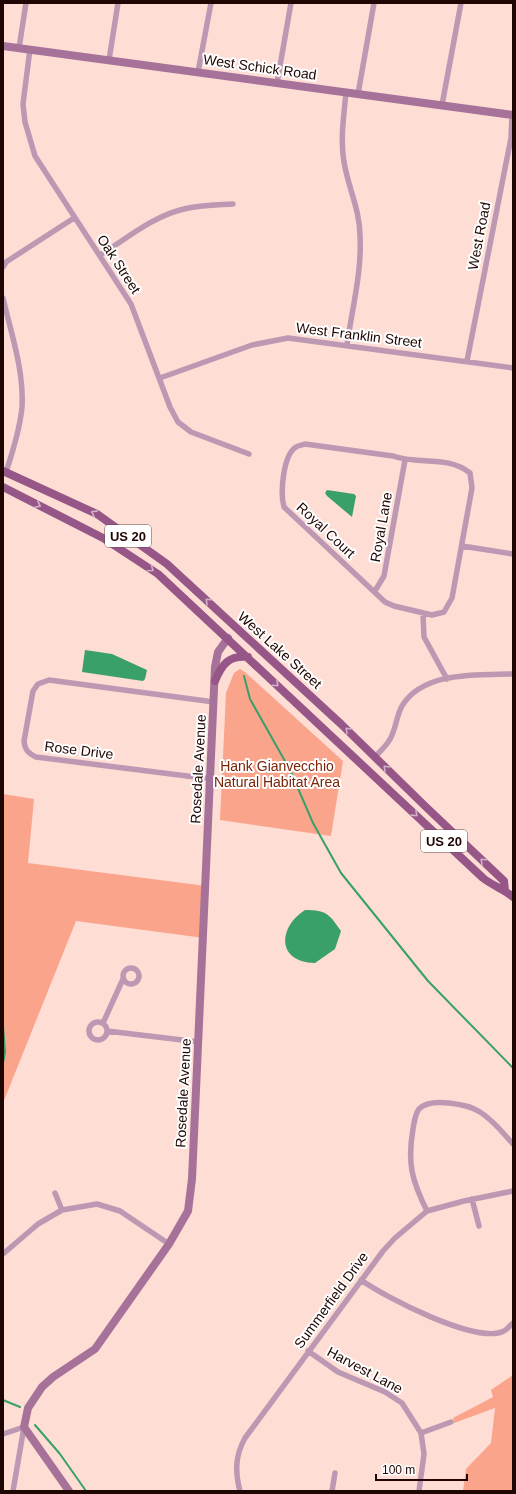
<svg xmlns="http://www.w3.org/2000/svg" width="516" height="1494" font-family="Helvetica,sans-serif">
	<style>
		.green { fill: #fba48c }
		.water { fill: #39a069 }
		.lines { fill: none; stroke-linecap: round; stroke-linejoin: round }
		.stream { stroke: #39a069; stroke-width: 2 }
		.street { stroke: #bd98b3; stroke-width: 5.5 }
		.secondary { stroke: #a77299; stroke-width: 8 }
		.primary { stroke: #965687; stroke-width: 8 }
		.oneway { stroke: #d0b3c9 }
		.labels { text-anchor: middle; dominant-baseline: central; stroke-width: 4; stroke-linejoin: round; paint-order: stroke }
		.shield { fill: #fff; stroke: #62514e; stroke-width: 1 }
		.shield-label { font-size: 13px; font-weight: bold; fill: #1f0602 }
		.street-label { font-size: 14px; fill: #1f0602; stroke: #fff }
		.park-label { font-size: 14px; fill: #7a2408; stroke: #fff }
	</style>
	<rect width="100%" height="100%" fill="#fdddd4"/>
	<path class="green" d="M240,669L246,673L343,761L331,836L220,820L226,693L234,673Z
		M3,794L34,799L28,863L206,886L204,938L76,921L3,1103Z
		M513,1375V1491H463L466,1469L491,1443L495,1408L454,1423L453,1418L493,1397L491,1390Z"/>
	<path class="water" d="M327,490L354,494L356,496L352,517L327,496L325,493Z
		M85,650L112,654L147,670L145,679L143,681L82,672Z
		M305,910C327,910 329,914 341,931L335,949L315,963C276,962 278,927 305,910Z"/>
	<g class="lines">
		<path class="stream" d="M244,676L250,699L290,770L313,823L341,873L428,981L513,1068
			M3,1026L5,1052L3,1063
			M3,1400L20,1407
			M35,1425L60,1454L86,1491"/>
		<path class="street" d="M19,48L26,3
			M30,49L23,104L25,122L35,156L131,304L170,407L178,422L191,432L249,454
			M109,60L118,3
			M198,72L211,3
			M277,83L291,3
			M346,92C344,115 340,139 344,162C348,187 360,210 360,236C362,272 352,309 347,345
			M358,94L374,3
			M442,105L461,3
			M100,255C126,239 153,216 184,209C200,205 217,205 233,204
			M3,267L6,262L74,218
			M3,298C11,333 24,370 22,407C20,429 13,451 6,472
			M467,361L511,138L512,115
			M160,378L252,345L288,338L513,368
			M305,444L393,456C418,465 448,455 470,473L472,488L452,598L444,612L432,615L394,606L385,602L284,507C280,493 283,455 296,447C299,445 303,445 305,444Z
			M462,546L513,554
			M375,591L384,576L405,460
			M423,614L424,637L447,679
			M375,757C381,750 389,744 392,735C396,726 397,715 402,706C423,671 478,675 513,674
			M211,779L36,757C28,753 25,750 24,741L33,691L38,684L49,680L214,702
			M123 976a8 8 0 1 1 16 0a8 8 0 1 1-16 0Z
			M89 1031a9 9 0 1 1 18 0a9 9 0 1 1-18 0Z
			M103,1023L123,979
			M107,1031L199,1042
			M55,1193L62,1210
			M472,1199L479,1226
			M427,1211C412,1181 407,1163 413,1129C414,1123 415,1114 419,1109C430,1097 468,1104 480,1112C493,1120 503,1133 513,1144
			M3,1254L38,1224L62,1210L97,1204L120,1211L169,1244
			M361,1280C385,1297 477,1345 504,1331C507,1330 510,1325 513,1323
			M308,1351L338,1372L385,1392L402,1403L421,1433L424,1454L419,1491
			M421,1433L451,1422
			M3,1434L24,1427L13,1491
			M240,1491C235,1472 235,1456 245,1438L383,1251L395,1238L427,1211L464,1201L513,1191
			M332,1491L335,1473"/>
		<path class="secondary" d="M3,46L513,115
			M69,1491L24,1427L28,1408L42,1387L53,1377L95,1349L169,1244L188,1211L192,1179L215,667L218,652L228,638"/>
		<path class="primary" d="M3,471L97,514L167,564L341,724L426,807L504,881L505,891
			M3,487L103,538L158,574L483,878C493,886 504,889 513,897
			M215,681C222,664 229,655 248,657"/>
	</g>
	<defs><path id="oneway-chevron" d="M-2-3.5L2.5 0L-2 3.5" fill="none" stroke-width="1.6" stroke-linecap="round" stroke-linejoin="round"/></defs>
	<g class="oneway">
		<use href="#oneway-chevron" transform="translate(38 505) rotate(27)"/>
		<use href="#oneway-chevron" transform="translate(94 513) rotate(-152)"/>
		<use href="#oneway-chevron" transform="translate(151 569) rotate(35)"/>
		<use href="#oneway-chevron" transform="translate(208 601) rotate(-137)"/>
		<use href="#oneway-chevron" transform="translate(276 684) rotate(43)"/>
		<use href="#oneway-chevron" transform="translate(348 730) rotate(-135)"/>
		<use href="#oneway-chevron" transform="translate(386 768) rotate(-135)"/>
		<use href="#oneway-chevron" transform="translate(415 814) rotate(44)"/>
		<use href="#oneway-chevron" transform="translate(483 861) rotate(-137)"/>
	</g>
	<g class="labels">
		<g class="shield">
			<rect x="105" y="525" width="46" height="22" rx="3"/>
			<rect x="421" y="830" width="46" height="22" rx="3"/>
		</g>
		<g class="shield-label">
			<text x="128" y="536">US 20</text>
			<text x="444" y="841">US 20</text>
		</g>
		<g class="street-label">
			<text transform="translate(260 67) rotate(8)">West Schick Road</text>
			<text transform="translate(479 236) rotate(-79)">West Road</text>
			<text transform="translate(119 264) rotate(57)">Oak Street</text>
			<text transform="translate(359 335) rotate(7)">West Franklin Street</text>
			<text transform="translate(381 527) rotate(-80)">Royal Lane</text>
			<text transform="translate(326 530) rotate(43)">Royal Court</text>
			<text transform="translate(280 650) rotate(42)">West Lake Street</text>
			<text transform="translate(79 750) rotate(7)">Rose Drive</text>
			<text transform="translate(198 769) rotate(-87)">Rosedale Avenue</text>
			<text transform="translate(183 1093) rotate(-87)">Rosedale Avenue</text>
			<text transform="translate(331 1300) rotate(-54)">Summerfield Drive</text>
			<text transform="translate(365 1370) rotate(28)">Harvest Lane</text>
		</g>
		<g class="park-label">
			<text x="277" y="766">Hank Gianvecchio<tspan x="277" dy="16">Natural Habitat Area</tspan></text>
		</g>
	</g>
	<rect width="516" height="1494" fill="none" stroke="#1f0602" stroke-width="8"/>
	<path d="M376 1474v6h91v-6" fill="none" stroke="#1f0602" stroke-width="2"/>
	<text x="382" y="1474" font-size="12" fill="#1f0602" stroke="#ffffff" stroke-width="3" paint-order="stroke">100 m</text>
</svg>
